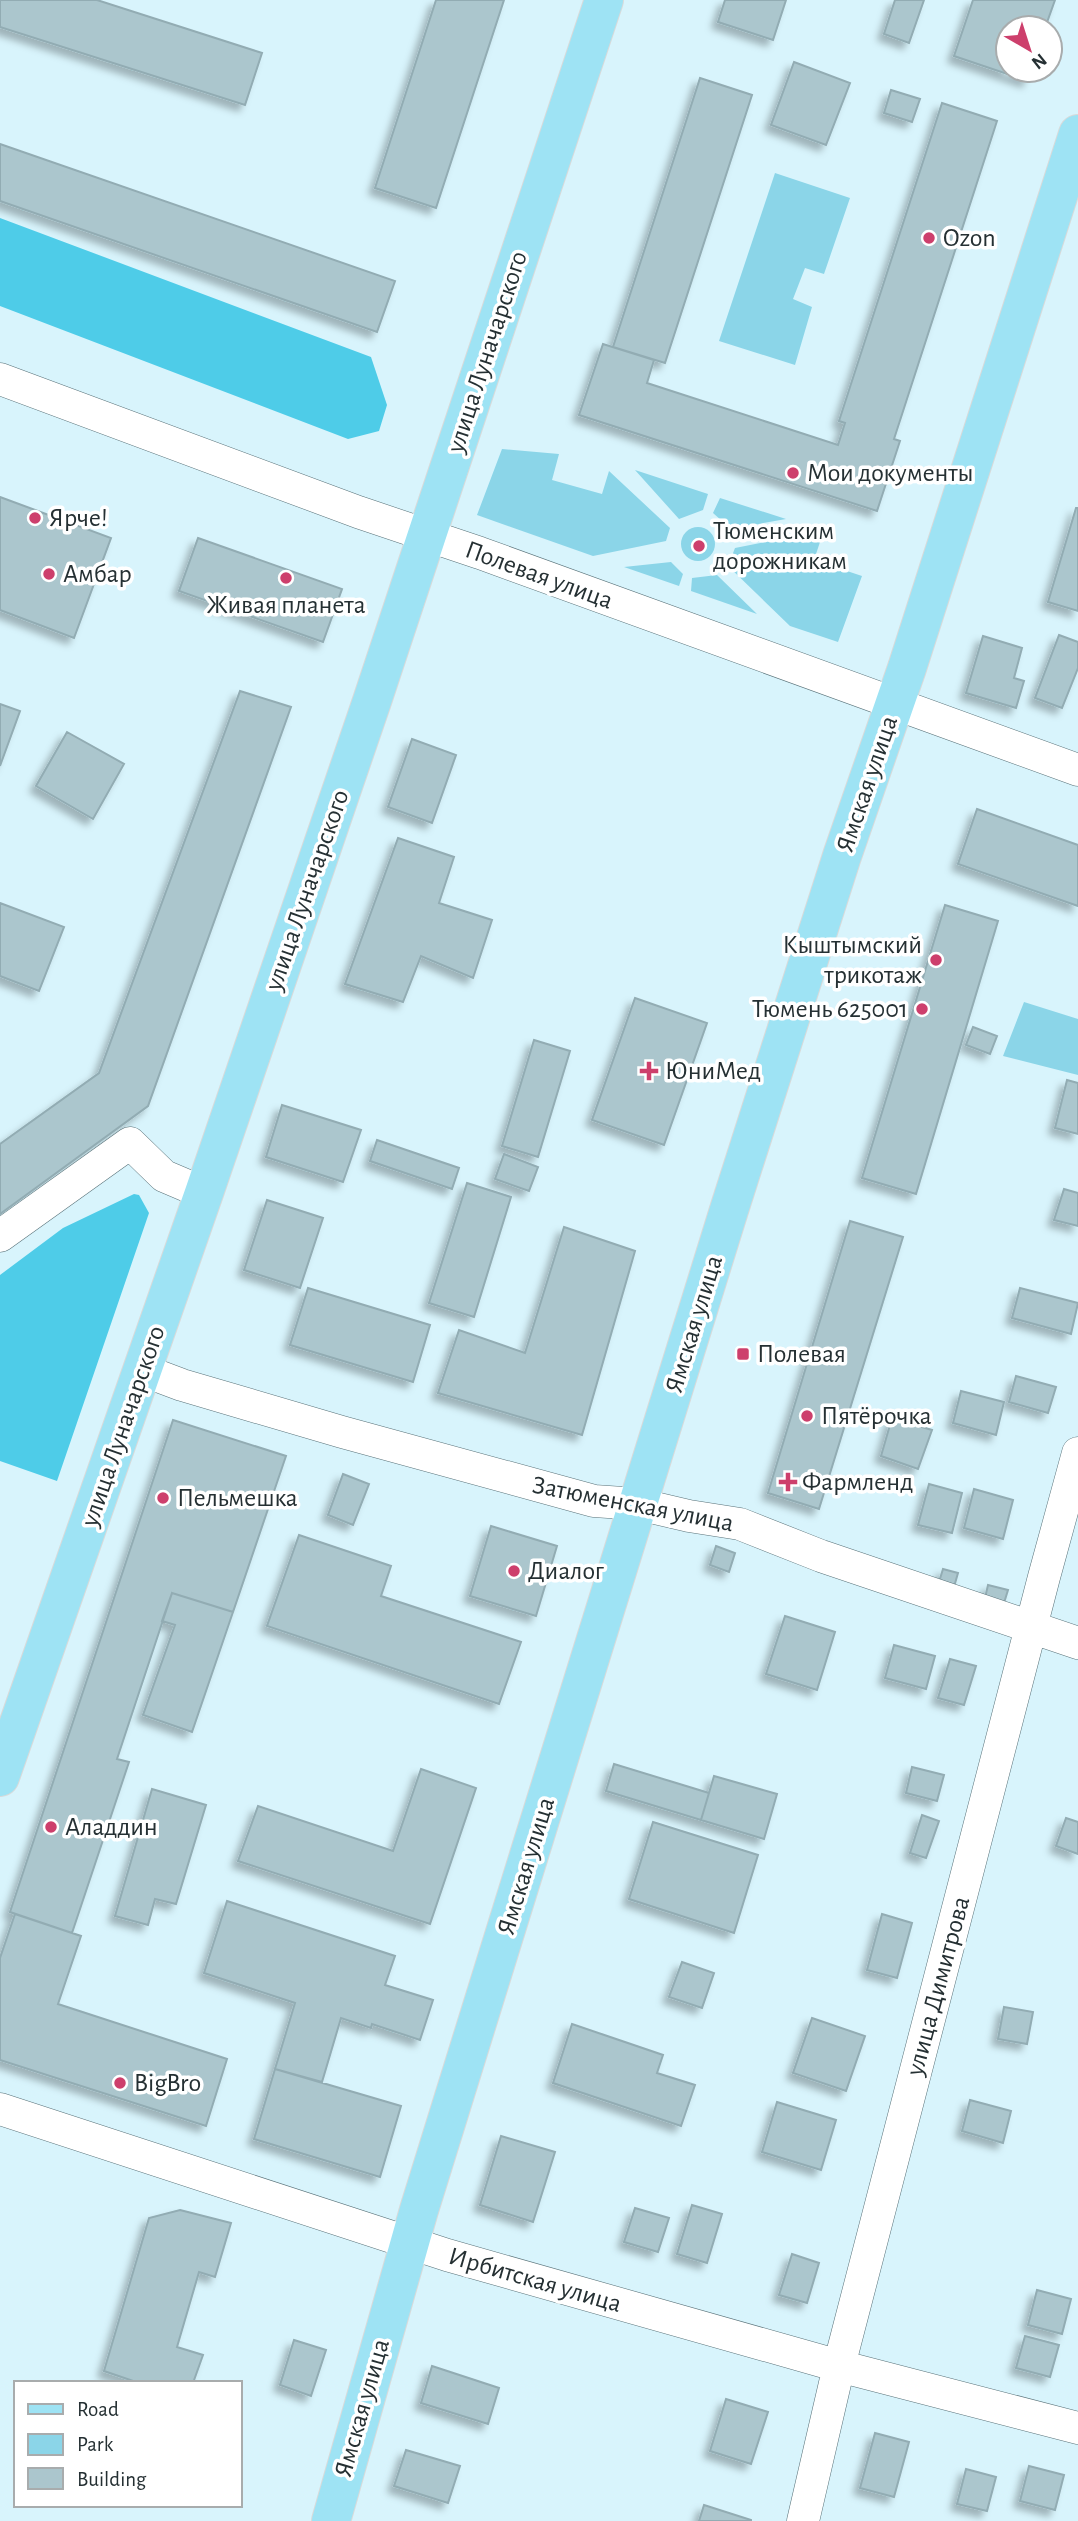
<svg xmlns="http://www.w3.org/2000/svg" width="1078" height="2521" font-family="'Alegreya Sans',sans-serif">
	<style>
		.green { fill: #8bd5e8 }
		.forest { fill: #4ecce8 }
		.building { fill: #abc6cd; stroke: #92acb3; stroke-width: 2; filter: url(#shadow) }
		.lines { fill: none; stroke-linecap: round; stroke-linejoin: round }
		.minor-casing { stroke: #597279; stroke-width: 33 }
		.major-casing { stroke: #d8dada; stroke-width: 40 }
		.minor { stroke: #fff; stroke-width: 32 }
		.major { stroke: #9ee3f4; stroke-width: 38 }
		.poi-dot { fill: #cd3f6c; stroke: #fff; stroke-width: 2.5 }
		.labels { text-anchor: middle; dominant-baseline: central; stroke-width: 7; stroke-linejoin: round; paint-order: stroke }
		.poi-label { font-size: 26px; fill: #253033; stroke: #fff; text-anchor: start }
		.street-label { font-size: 26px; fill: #253033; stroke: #fff }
	</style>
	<defs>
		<filter id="shadow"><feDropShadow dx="-6" dy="6" stdDeviation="3.5" flood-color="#0004"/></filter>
	</defs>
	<rect width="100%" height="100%" fill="#d8f4fc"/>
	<path class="green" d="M775,173L850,198L824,274L805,268L793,299L812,307L795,365L719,341Z
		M502,449L559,454L552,480L602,494L609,471L670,528L666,541L593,556L477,515Z
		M635,470L708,494L703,510L679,519Z
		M720,498L786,519L731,529L713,513Z
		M681 544a17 17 0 1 1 34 0a17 17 0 1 1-34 0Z
		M824,530L814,560L862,576L838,642L790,626L728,566L735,548Z
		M671,562L683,574L679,586L624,567Z
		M717,575L757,614L691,591L692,578Z
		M1024,1002L1078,1019V1075L1003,1056Z"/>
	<path class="forest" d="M0,218L371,357L387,405L379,431L348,439L0,306Z
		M134,1194L139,1195L149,1213L57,1481L0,1461V1275L63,1228Z"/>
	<path class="building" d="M0,0H97L262,53L245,105L0,27Z
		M436,0H504L436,208L375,188Z
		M725,0H786L773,40L718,22Z
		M895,0H924L909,43L884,34Z
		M973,0H1055L1045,28H1008V70H1031L1028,81L954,56Z
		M794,62L850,83L826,145L771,125Z
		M700,78L752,95L665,363L613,347Z
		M891,90L920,99L912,122L884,113Z
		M942,103L997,121L894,439L900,441L877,511L579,415L603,344L654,360L647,383L838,445L845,423L839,421Z
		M0,144L395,281L377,332L0,201Z
		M0,497L111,538L74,638L0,610Z
		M1076,508H1078V611L1048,602Z
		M198,538L342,589L323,642L179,591Z
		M1059,635L1078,642V668L1062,708L1035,698Z
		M983,636L1022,648L1014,678L1024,681L1016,708L966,693Z
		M240,691L291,707L148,1106L0,1214V1144L99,1073Z
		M0,704L20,711L0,766Z
		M67,732L124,764L93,819L36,786Z
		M412,739L456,755L432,823L388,807Z
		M977,809L1078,845V906L958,864Z
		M398,838L454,857L439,903L492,920L473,978L421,956L403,1002L345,984Z
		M0,903L64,927L39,991L0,976Z
		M945,905L998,921L916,1194L862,1178Z
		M635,998L707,1023L664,1145L592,1120Z
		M973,1027L997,1036L990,1054L966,1045Z
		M534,1040L570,1051L538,1157L502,1146Z
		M1067,1080L1078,1083V1134L1055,1128Z
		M282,1105L361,1130L343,1182L266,1157Z
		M377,1140L459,1168L452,1189L370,1161Z
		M504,1154L538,1167L529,1191L495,1179Z
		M467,1183L511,1197L474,1317L429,1303Z
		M1064,1189L1078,1193V1226L1054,1220Z
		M267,1200L323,1218L300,1288L244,1270Z
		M850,1221L903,1237L819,1509L768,1493Z
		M564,1227L635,1251L582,1435L438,1393L459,1330L525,1353Z
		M308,1288L430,1325L413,1382L290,1345Z
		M1020,1288L1078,1303L1071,1334L1012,1318Z
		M1016,1376L1056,1387L1048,1413L1009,1402Z
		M961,1391L1004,1402L996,1435L953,1423Z
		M892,1418L932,1430L918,1469L881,1456Z
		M173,1420L286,1456L233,1612L172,1593L117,1759L129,1762L72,1933L10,1912Z
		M343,1474L369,1484L353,1525L328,1515Z
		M929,1484L962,1493L952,1533L918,1525Z
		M974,1489L1013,1500L1003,1539L964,1528Z
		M491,1526L557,1546L536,1616L470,1596Z
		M299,1535L391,1566L381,1596L521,1642L499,1704L267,1626Z
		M716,1546L735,1553L729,1572L710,1565Z
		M943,1569L958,1573L954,1587L939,1582Z
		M988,1585L1008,1590L1004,1603L985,1598Z
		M172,1593L233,1612L192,1732L143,1715L175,1625L162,1621Z
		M785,1616L835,1632L817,1690L766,1674Z
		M894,1645L935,1656L926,1689L885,1678Z
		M950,1659L976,1666L964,1705L938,1698Z
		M614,1764L709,1793L701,1820L606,1791Z
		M912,1767L944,1775L937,1801L906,1793Z
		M421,1769L476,1788L430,1924L238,1861L258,1806L393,1851Z
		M714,1776L777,1794L764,1839L701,1820Z
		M152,1789L206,1805L176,1904L155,1899L148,1925L115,1916Z
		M922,1815L939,1821L926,1858L910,1853Z
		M1066,1818L1078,1822V1854L1056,1846Z
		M653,1822L758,1855L734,1933L629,1899Z
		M227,1901L395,1956L385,1985L433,2000L420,2040L372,2024L371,2028L341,2018L322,2082L275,2069L295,2003L204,1973Z
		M15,1914L81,1936L58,2004L227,2059L206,2126L0,2060V1958Z
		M882,1914L912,1923L897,1978L867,1970Z
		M682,1962L714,1973L702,2008L669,1997Z
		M1004,2007L1033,2012L1027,2044L998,2039Z
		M812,2018L865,2036L846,2091L793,2073Z
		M572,2024L663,2055L657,2073L695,2085L681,2126L553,2083Z
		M275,2069L401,2106L380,2177L254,2139Z
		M970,2100L1011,2111L1003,2143L962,2131Z
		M777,2102L836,2120L821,2170L762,2152Z
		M501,2136L555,2152L533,2222L480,2205Z
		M692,2205L722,2214L707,2263L677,2254Z
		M635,2208L669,2218L658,2252L624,2242Z
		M180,2210L231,2223L215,2277L199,2272L177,2347L203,2355L193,2383H139L104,2371L149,2218Z
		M792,2254L819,2263L807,2303L779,2295Z
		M1037,2290L1071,2299L1062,2334L1028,2325Z
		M1025,2336L1059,2345L1050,2377L1016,2368Z
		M294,2340L326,2350L311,2396L280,2385Z
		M432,2366L499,2388L488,2424L421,2403Z
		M726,2399L768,2412L751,2464L710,2451Z
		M875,2433L909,2442L894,2497L860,2488Z
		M406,2450L460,2466L448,2503L394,2486Z
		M1029,2466L1064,2475L1055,2510L1020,2501Z
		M966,2469L996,2477L987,2511L957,2504Z
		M704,2505L751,2520V2521H699Z"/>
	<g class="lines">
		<g class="minor-casing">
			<path id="minor" d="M0,379L358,512L480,553L1078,770
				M0,1236L130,1143L164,1176L204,1193
				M142,1370L182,1385L342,1432L594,1501L638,1504L689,1516L740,1524L821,1556L1078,1643
				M0,2109L447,2255L839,2366L1078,2428
				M803,2521L839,2366L1044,1577L1078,1453"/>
		</g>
		<g class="major-casing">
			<path id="major" d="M0,1777L204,1193L372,701L604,0
				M331,2521L419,2210L729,1210L842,856L907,668L1078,134"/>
		</g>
		<use href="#minor" class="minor"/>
		<use href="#major" class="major"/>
	</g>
	<g class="poi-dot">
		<circle cx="929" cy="238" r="7"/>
		<circle cx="793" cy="473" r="7"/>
		<circle cx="35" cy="518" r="7"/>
		<circle cx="699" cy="546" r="7"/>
		<circle cx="49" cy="574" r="7"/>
		<circle cx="286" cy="578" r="7"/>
		<circle cx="936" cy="960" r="7"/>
		<circle cx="922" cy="1009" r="7"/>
		<path d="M645.5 1060.5h7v7h7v7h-7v7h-7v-7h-7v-7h7z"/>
		<rect x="736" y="1347" width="14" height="14" rx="3.5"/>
		<circle cx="807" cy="1416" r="7"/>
		<path d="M784.5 1471.5h7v7h7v7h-7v7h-7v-7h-7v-7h7z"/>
		<circle cx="163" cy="1498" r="7"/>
		<circle cx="514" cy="1571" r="7"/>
		<circle cx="51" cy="1827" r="7"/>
		<circle cx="120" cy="2083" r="7"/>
	</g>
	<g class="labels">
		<g class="poi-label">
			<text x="943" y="238">Ozon</text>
			<text x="807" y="473">Мои документы</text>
			<text x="49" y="518">Ярче!</text>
			<text x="713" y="531">Тюменским<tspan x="713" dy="30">дорожникам</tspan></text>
			<text x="63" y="574">Амбар</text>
			<text x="286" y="605" text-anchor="middle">Живая планета</text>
			<text x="922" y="945" text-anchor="end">Кыштымский<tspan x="922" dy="30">трикотаж</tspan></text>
			<text x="908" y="1009" text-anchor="end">Тюмень 625001</text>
			<text x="665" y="1071">ЮниМед</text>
			<text x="757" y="1354">Полевая</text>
			<text x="821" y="1416">Пятёрочка</text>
			<text x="802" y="1482">Фармленд</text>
			<text x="177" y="1498">Пельмешка</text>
			<text x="528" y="1571">Диалог</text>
			<text x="65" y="1827">Аладдин</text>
			<text x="134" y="2083">BigBro</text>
		</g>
		<g class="street-label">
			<text transform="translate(487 352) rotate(-72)">улица Луначарского</text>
			<text transform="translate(539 575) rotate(20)">Полевая улица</text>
			<text transform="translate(867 784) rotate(-71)">Ямская улица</text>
			<text transform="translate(307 890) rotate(-71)">улица Луначарского</text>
			<text transform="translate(694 1324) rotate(-73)">Ямская улица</text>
			<text transform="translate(123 1426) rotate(-71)">улица Луначарского</text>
			<text transform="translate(633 1504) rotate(11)">Затюменская улица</text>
			<text transform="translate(526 1866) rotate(-73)">Ямская улица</text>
			<text transform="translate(938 1986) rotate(-75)">улица Димитрова</text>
			<text transform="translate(535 2280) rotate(16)">Ирбитская улица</text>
			<text transform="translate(362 2408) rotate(-74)">Ямская улица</text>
		</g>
	</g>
	<rect x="14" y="2381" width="228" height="126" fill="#ffffff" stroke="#a8acad" stroke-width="2"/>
	<rect x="28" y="2404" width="35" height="10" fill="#9ee3f4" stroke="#a8acad" stroke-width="2"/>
	<text x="77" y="2416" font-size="21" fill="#253033">Road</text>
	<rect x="28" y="2434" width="35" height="21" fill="#8bd5e8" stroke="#a8acad" stroke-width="2"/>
	<text x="77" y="2451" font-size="21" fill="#253033">Park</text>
	<rect x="28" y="2468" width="35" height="21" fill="#abc6cd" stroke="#a8acad" stroke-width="2"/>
	<text x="77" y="2486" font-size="21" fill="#253033">Building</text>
	<g transform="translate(1029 49) rotate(141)"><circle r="33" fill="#ffffff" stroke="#a8acad" stroke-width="2"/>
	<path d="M0-5L12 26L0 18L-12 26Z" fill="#cd3f6c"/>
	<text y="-10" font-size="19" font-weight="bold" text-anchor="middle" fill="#253033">N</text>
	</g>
</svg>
